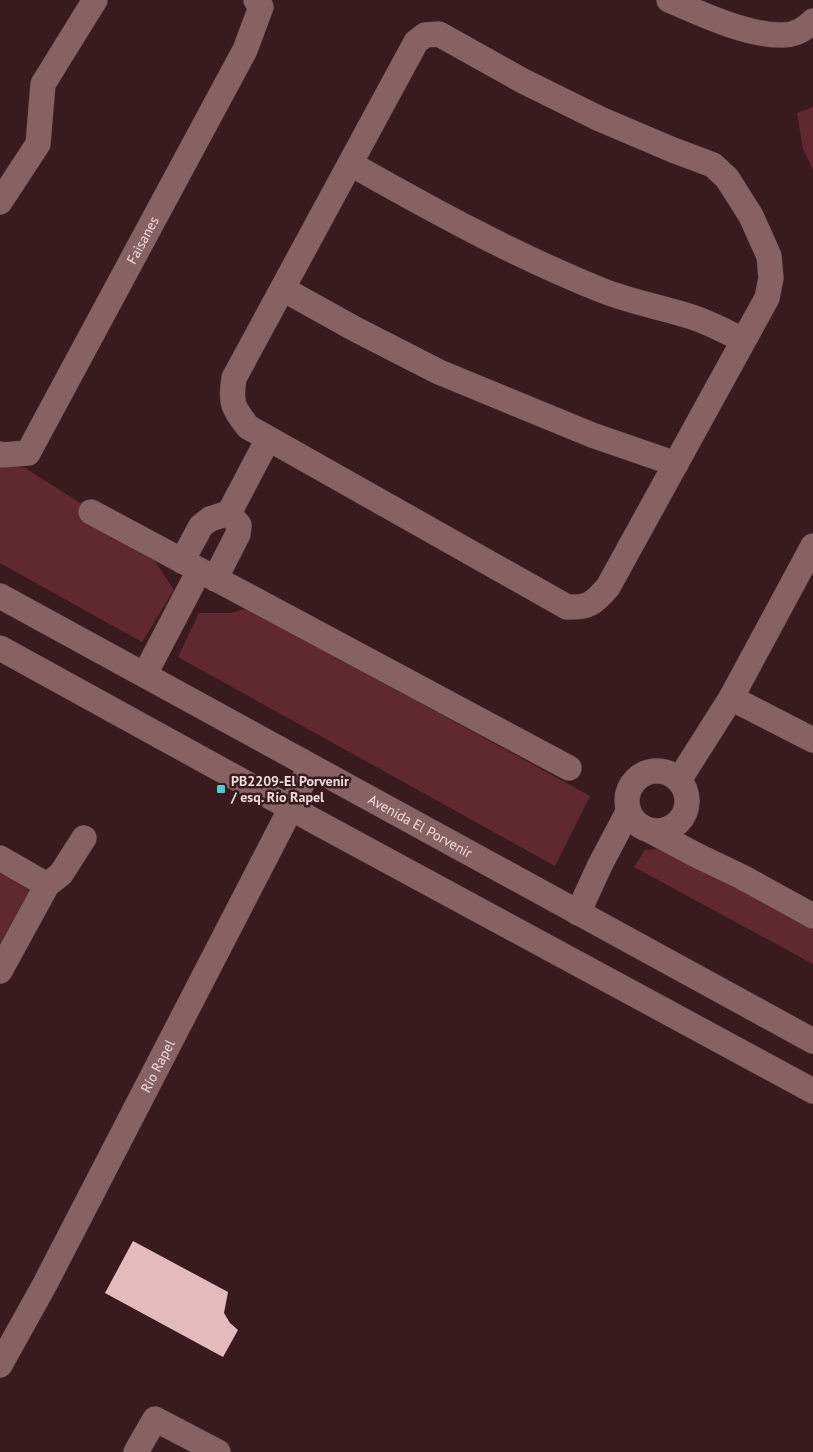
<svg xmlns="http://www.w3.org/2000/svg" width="813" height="1452" font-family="'PT Sans',sans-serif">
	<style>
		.green { fill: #60292f }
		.building { fill: #e4bbbd }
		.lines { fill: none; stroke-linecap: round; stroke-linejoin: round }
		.minor-casing { stroke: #51383a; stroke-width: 26 }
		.minor { stroke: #866263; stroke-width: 25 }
		.poi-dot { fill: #52cdce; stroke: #391b1d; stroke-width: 2 }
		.labels { text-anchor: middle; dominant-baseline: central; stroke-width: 5; stroke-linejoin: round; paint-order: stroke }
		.street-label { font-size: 14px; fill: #f0dbdb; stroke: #391b1d }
		.poi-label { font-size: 14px; font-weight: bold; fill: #f0dbdb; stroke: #391b1d; text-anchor: start }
	</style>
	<rect width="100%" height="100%" fill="#391b1d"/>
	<path class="green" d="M813,107V170L803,149L797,113Z
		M0,463L25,468L85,506L78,516L155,561L174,590L142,642L0,563Z
		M247,608L590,796L555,866L178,657L199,613H231Z
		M657,849L720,877L813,926V964L634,867L645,850Z
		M0,872L31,890L0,943Z"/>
	<path class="building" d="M133,1241L228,1292L224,1313L230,1323L238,1330L223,1357L105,1293Z"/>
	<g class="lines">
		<g class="minor-casing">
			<g id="minor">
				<path d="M669,0C701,14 748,36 783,35C795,35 805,29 813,21"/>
				<path d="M439,34L523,81L600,119L673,150L713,165L727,178L751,216L769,256L771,278L767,298L608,587C594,603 589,608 567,607L248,427C233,408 230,403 234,378L416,42L425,35Z"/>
				<path d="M351,164C432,210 514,255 601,290C630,302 662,307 692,317C710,323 727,332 743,340"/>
				<path d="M0,202L38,144L43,84L95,0"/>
				<path d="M283,289L355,329L439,372L592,435L676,464"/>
				<path id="s1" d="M0,454L2,455L28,453L245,50L261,7L256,0"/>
				<path d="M91,512L569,768"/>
				<path d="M182,561L201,526L210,519L229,513L268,439"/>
				<path d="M215,579L238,534L239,525L229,513"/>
				<path id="s2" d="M0,596L813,1041"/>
				<path d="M0,648L318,823L813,1091"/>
				<path d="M145,674L199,571"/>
				<path d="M731,698L813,740"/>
				<circle cx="657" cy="801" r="30"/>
				<path d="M679,780L731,698L813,546"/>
				<path d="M651,831L696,855L742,877L813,916"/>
				<path d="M0,858L47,885"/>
				<path d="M578,913L600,865L628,812"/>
				<path d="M0,971L47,885L61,874L84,838"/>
				<path id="s3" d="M0,1365L45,1284L291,808L310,766"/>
				<path d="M136,1452L155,1419L218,1452"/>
			</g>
		</g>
		<use href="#minor" class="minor"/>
	</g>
	<rect class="poi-dot" x="216" y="784" width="10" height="10" rx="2.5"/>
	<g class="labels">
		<g class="street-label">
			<text stroke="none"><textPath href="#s1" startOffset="270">Faisanes</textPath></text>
			<text stroke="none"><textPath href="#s2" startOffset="479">Avenida El Porvenir</textPath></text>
			<text stroke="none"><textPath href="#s3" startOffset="338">Río Rapel</textPath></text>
		</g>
		<g class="poi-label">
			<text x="231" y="781">PB2209-El Porvenir<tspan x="231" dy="16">/ esq. Río Rapel</tspan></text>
		</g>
	</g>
</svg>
